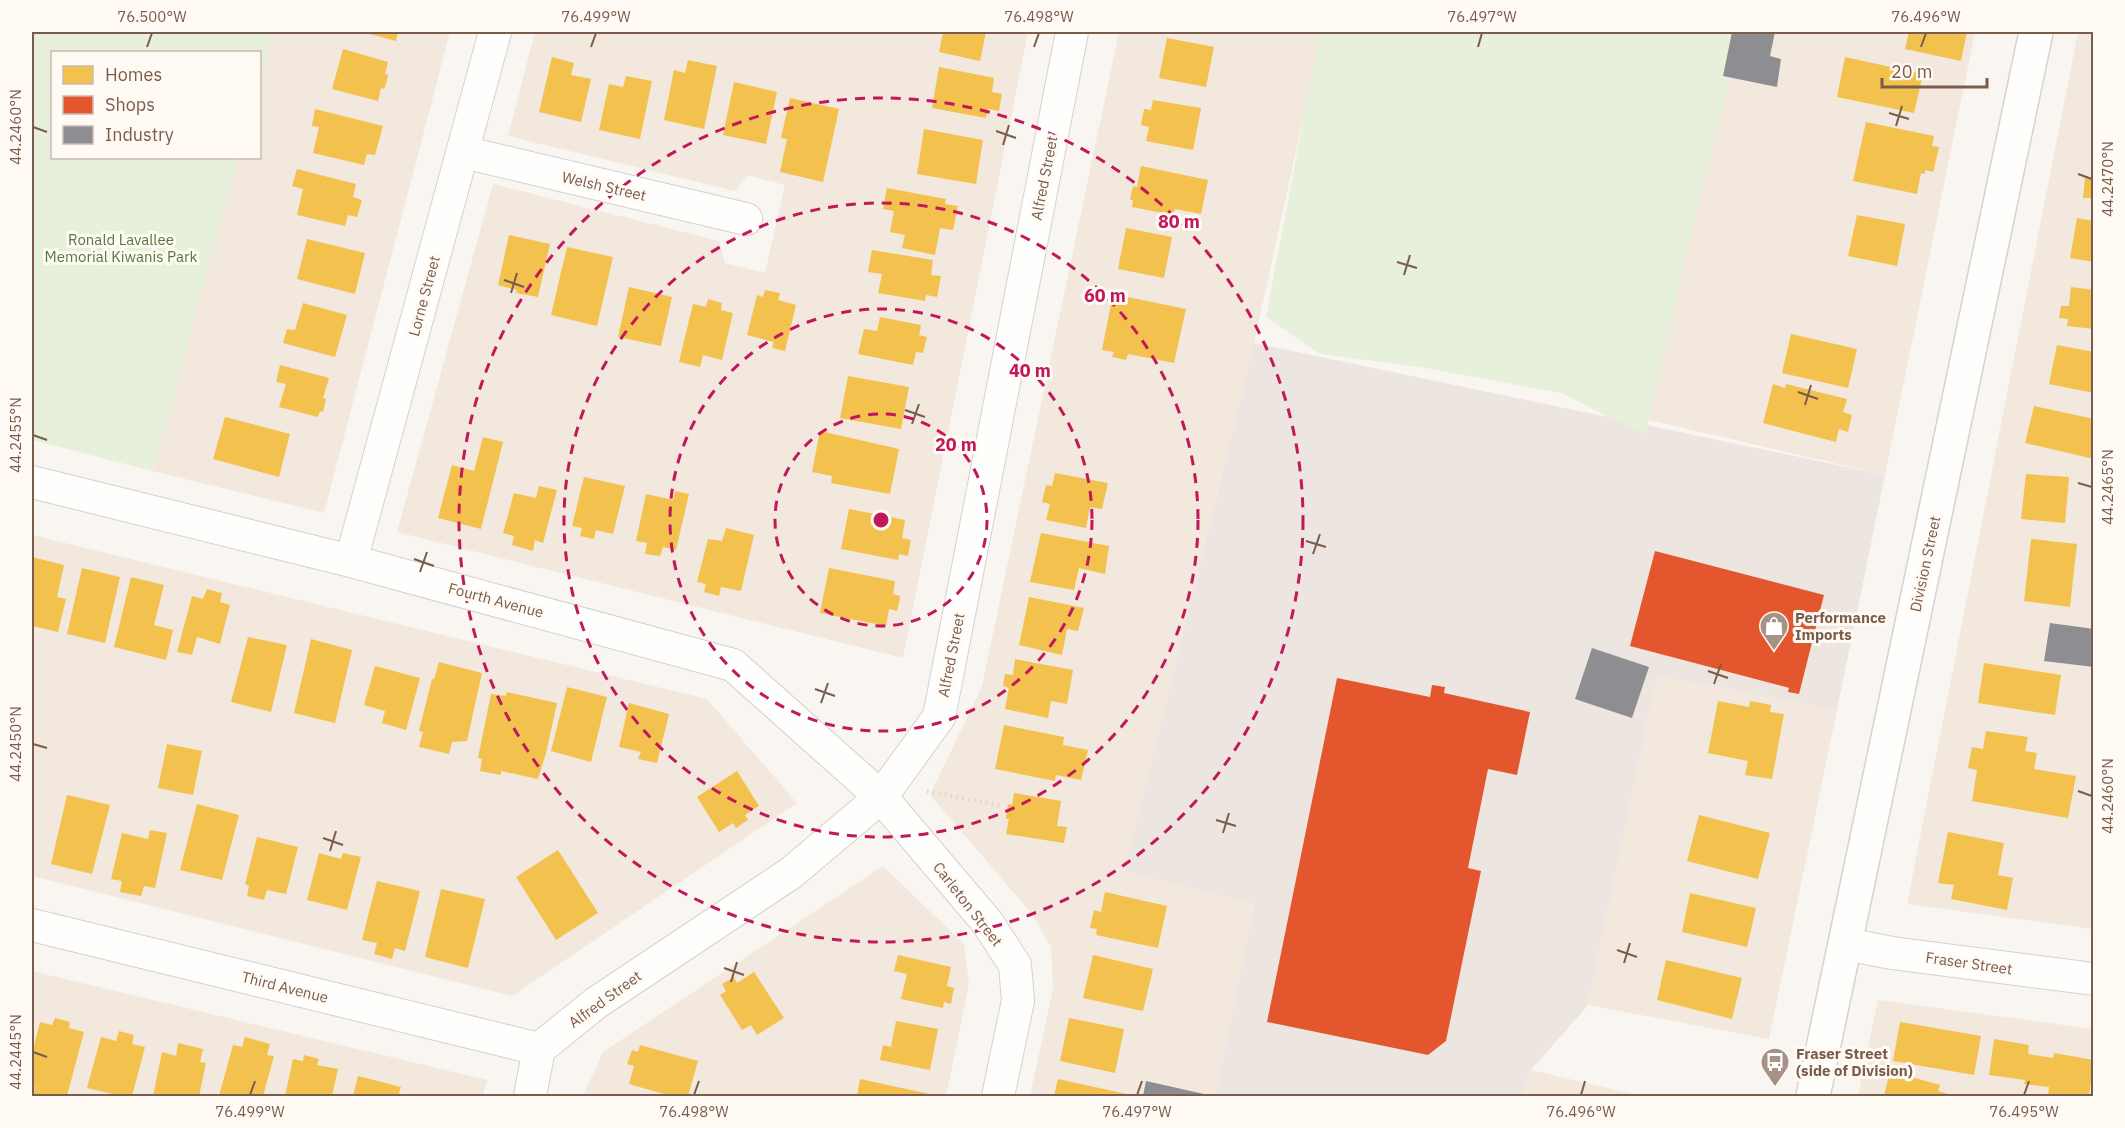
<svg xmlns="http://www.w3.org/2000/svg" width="2125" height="1128" font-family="'IBM Plex Sans',sans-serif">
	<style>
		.residential { fill: #f2e8de }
		.industrial { fill: #ede5e0 }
		.green { fill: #e7f0db }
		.homes { fill: #f2c14e }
		.shops { fill: #e4572e }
		.industry { fill: #8d8d92 }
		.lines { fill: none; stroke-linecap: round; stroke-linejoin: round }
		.street-casing { stroke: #d7d1cb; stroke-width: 34 }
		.secondary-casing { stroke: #d9d2cb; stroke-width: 36 }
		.path { stroke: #dcd5d0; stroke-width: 4; stroke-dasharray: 1.5 4.5; stroke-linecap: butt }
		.street { stroke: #fefefd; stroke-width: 32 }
		.secondary { stroke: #fefefd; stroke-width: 33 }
		.ticks { fill: none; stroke: #7a5c4d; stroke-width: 2 }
		.ring { fill: none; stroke: #c2185b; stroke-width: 3; stroke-dasharray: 10 8 }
		.labels { text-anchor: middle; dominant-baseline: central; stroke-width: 6; stroke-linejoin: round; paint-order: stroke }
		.street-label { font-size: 15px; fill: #7a5c4d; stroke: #fffaf3 }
		.park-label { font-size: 15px; fill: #537a41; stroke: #fffaf3 }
		.poi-label { font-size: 15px; font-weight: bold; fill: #7a5c4d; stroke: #fffaf3; text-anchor: start }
		.centre { fill: #c2185b; stroke: #fffaf3; stroke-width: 3 }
		.ring-label { font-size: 18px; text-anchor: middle; font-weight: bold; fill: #c2185b; stroke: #fffaf3; stroke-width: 6; stroke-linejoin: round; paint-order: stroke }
		.neatline { fill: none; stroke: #7a5c4d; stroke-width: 2 }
		.ticks-label { font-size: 15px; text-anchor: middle; fill: #7a5c4d }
	</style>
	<rect width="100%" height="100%" fill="#f9f5f0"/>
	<path class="residential" d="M272,32H450L324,513L153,471L238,158H260V76Z
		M535,32H1028L903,658L397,532L493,184L719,241L725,263L765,273L785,185L747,175L735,191L508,136Z
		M1119,32H1322L1254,343L1124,871L1254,904L1215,1096H1030L1053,989L1051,947L1032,914L930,795L982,686Z
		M1687,32H1975L1885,475L1606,410Z
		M2078,32H2093V929L1907,904Z
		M32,535L707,699L797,803L512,996L32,876Z
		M1657,674L1837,710L1769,1039L1588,1005Z
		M883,866L964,944L969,984L946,1096H583L603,1052Z
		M32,971L487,1080L483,1096H32Z
		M1878,1000L2093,1029V1096H1858Z
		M1531,1070L1641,1096H1522Z"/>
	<path class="industrial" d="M1254,343L1885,475L1837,710L1657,675L1588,1005L1531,1070L1522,1096H1215L1254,904L1124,871Z"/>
	<path class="green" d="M32,32H272L260,76V52H52V158H238L153,471L32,440Z
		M1320,32H1742L1706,170L1645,435L1561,393L1420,367L1320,354L1266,317Z"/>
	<path class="homes" d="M362,32H398L396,41Z
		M943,32H986L980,61L939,52Z
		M1909,32H1967L1961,61L1905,49Z
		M1167,38L1214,47L1206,87L1159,78Z
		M343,49L388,62L385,74L388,75L386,84L384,89L381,88L378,101L332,89Z
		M552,57L574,63L571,75L591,79L581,122L539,112Z
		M1845,57L1923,74L1914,113L1837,97Z
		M688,60L717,66L704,129L664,120L674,70L685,73Z
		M939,67L994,78L992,92L1002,94L999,111L988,109L986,118L932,108Z
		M626,76L652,81L640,139L599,130L609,84L623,87Z
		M734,82L777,92L766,144L723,135Z
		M790,98L839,109L823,182L780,172L787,139L781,138Z
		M1153,100L1201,108L1193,150L1146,141L1149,127L1141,125L1144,109L1151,110Z
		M315,109L383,126L375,155L367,154L364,165L313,153L319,127L312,126Z
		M1866,122L1934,136L1932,146L1939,147L1934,169L1933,172L1925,170V174L1921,173L1917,194L1853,181Z
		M924,129L983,140L976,184L917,174Z
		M1141,166L1208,180L1201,214L1175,209L1173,215L1132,207L1133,200H1130L1133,186L1137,187Z
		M297,169L356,184L353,197L362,200L357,217L348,215L345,226L297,215L303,189L292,186Z
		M2085,177L2094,178V201H2090L2091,198H2083Z
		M887,188L946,199L945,204L958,206L953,230L940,228L935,255L902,248L905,235L890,232L894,211L883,209Z
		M1857,215L1905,224L1897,266L1848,256Z
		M2077,218L2094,221V262L2070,258Z
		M1126,228L1172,237L1164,278L1118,269Z
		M509,235L550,244L538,297L516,293L517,290L498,285Z
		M307,239L365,253L355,294L297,279Z
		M567,247L613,257L597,326L551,315Z
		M872,250L933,260L931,275L941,276L937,297L926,295L925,301L878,293L882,274L868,272Z
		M629,287L672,297L661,346L618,337Z
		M2071,287L2094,290V329L2067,326L2068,319L2059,318L2061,306H2069Z
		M765,290L780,293L778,300L796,305L785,351L772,348L774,342L747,335L757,295L763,297Z
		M1113,294L1186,309L1174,363L1128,354L1126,360L1112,357L1114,352L1102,350Z
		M708,299L722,303L721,310L733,313L722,360L703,355L700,367L679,362L693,304L706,307Z
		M303,303L347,315L335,357L283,343L287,329L295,330Z
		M880,317L921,325L919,335L927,337L923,353L916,352L913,365L858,354L864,329L877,331Z
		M1791,334L1857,349L1848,388L1782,373Z
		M2057,345L2094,352V393L2049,384Z
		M280,365L329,378L323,398L326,399L323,412L320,411L318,417L279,407L286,384L276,382Z
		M848,376L909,387L901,429L840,418Z
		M1773,384L1785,388L1786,384L1847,399L1843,412L1852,415L1848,432L1839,429L1836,442L1763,423Z
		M2034,406L2094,419V459L2025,443Z
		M225,417L290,434L279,477L213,459Z
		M820,431L899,449L890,494L831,483L832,476L812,472Z
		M483,437L503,442L481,529L438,518L452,465L474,471Z
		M1055,473L1108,483L1102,509L1090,507L1086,528L1046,520L1050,504L1042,502L1046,485L1052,486Z
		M2026,474L2069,477L2065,523L2021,519Z
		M584,477L625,486L613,534L596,530L594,539L580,536L582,528L572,526Z
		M539,486L557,490L543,543L535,540L533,551L512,545L514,536L503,533L514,493L536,498Z
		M675,491L689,494L676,550L663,547L660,556L645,554L647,543L636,541L646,494L673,500Z
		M849,509L905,520L902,538L911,540L908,556L899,554L898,560L841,549Z
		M726,528L754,535L741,591L721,587L719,596L704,592L706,584L697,582L708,539L722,541Z
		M1041,533L1109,546L1105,574L1079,568L1074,590L1030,582Z
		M2031,539L2077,544L2070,607L2024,601Z
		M32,557L64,565L57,597L66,599L58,632L32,626Z
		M82,568L120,577L105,643L67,634Z
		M829,568L895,581L893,594L900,596V599L897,611L889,609L886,626L820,613Z
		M131,577L164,585L154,625L173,630L166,660L114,647Z
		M207,589L222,593L220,602L230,605L220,644L197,637L192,655L177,652L192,596L203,599Z
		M1029,597L1084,608L1078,631L1067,629L1062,655L1019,645Z
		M248,637L287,645L271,712L231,702Z
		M311,639L352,650L335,723L294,713Z
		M1015,659L1073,670L1067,704L1051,701L1048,718L1005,709L1009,688L1003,686L1005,674L1013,675Z
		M439,662L482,673L467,741L452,742L449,754L419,747L423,732L419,731L432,679H434Z
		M1984,663L2061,675L2055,715L1978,703Z
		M375,666L420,678L406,730L382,723L385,711L364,705Z
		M567,687L607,697L591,762L551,751Z
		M507,692L557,703L546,753L538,779L501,771V775L480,771L482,759L478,758L491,694L506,696Z
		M1718,701L1749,707L1750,701L1756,702L1771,705L1770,712L1784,714L1772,779L1745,775L1748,761L1708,753Z
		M629,703L669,714L657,763L638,759L641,752L619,747Z
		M1004,725L1064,737L1063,745L1088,750L1081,780L1056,775L1055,781L995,769Z
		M1986,731L2028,737L2025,751L2037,753L2034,769L2076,776L2068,818L1972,801L1977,770L1968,768L1972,747L1983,749Z
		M167,744L202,751L193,795L158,788Z
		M737,771L759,806L745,815L748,820L736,828L733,823L719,832L697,797Z
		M1014,793L1061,801L1057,826L1067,827L1064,843L1006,834L1009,819H1006L1008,804L1012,805Z
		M67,795L110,805L92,874L51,864Z
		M197,804L239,815L222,880L180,870Z
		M1699,815L1770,833L1758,879L1687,861Z
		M150,830L167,833L155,888L144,886L141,896L120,892L122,881L111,879L122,833L148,839Z
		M1948,832L2004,843L1998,875L2013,878L2007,910L1951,899L1954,885L1938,883Z
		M257,837L298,847L286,894L267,890L264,900L247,896L249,886L245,884Z
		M558,850L598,913L556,940L516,877Z
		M319,853L341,859L343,853L361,857L347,910L307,900Z
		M377,881L420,891L405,951L395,948L392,959L374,954L377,943L362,940Z
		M441,889L485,899L468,968L425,957Z
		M1105,892L1167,906L1158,948L1096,935L1097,929L1090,928L1094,910L1101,912Z
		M1690,893L1756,908L1747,947L1682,932Z
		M898,955L951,967L947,986L954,988L951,1004L944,1002L943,1008L901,999L907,974L894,971Z
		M1093,955L1153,969L1143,1011L1083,998Z
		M1666,960L1742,978L1732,1019L1657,1000Z
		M754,972L784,1018L757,1035L751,1025L742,1030L720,995L726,991L722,984L734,977L737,983Z
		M55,1018L70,1022L69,1028L84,1032L67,1096H33L35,1087L32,1086V1054L40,1022L52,1025Z
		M1069,1018L1124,1029L1115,1073L1060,1061Z
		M896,1021L938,1029L930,1070L880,1060L883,1045L891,1047Z
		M1900,1022L1981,1036L1974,1075L1893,1061Z
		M119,1031L134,1035L132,1044L145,1047L132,1096H121L87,1088L101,1037L116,1041Z
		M245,1037L270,1044L267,1055L274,1056L263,1096H219L233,1045L242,1047Z
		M1994,1039L2029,1045L2028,1054L2053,1058L2054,1053L2094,1060L2089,1096H2048L2049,1087L2024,1084L2025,1080L1989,1075Z
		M178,1043L203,1049L200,1062L206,1063L199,1096H153L162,1052L176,1056Z
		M640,1045L698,1061L688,1096H671L629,1084L634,1066L627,1064L632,1050L638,1052Z
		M304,1055L319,1059L317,1065L338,1069L332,1096H285L293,1059L303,1061Z
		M1890,1071L1940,1085L1938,1091L1955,1096H1884Z
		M358,1076L401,1087L398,1096H353Z
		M860,1079L934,1095V1096H857Z
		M1058,1079L1136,1096H1054Z"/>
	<path class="shops" d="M1655,551L1824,595L1799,694L1788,692L1789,688L1786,687L1630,646Z
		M1337,678L1430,697L1432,685L1445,687L1444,693L1530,712L1517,775L1488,769L1468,868L1481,871L1446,1041L1428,1055L1267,1022Z"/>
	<path class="industry" d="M1732,32H1775L1770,56L1781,59L1777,87L1723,76Z
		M2050,623L2094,629V667L2044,661Z
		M1592,648L1649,667L1632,718L1575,699Z
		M1146,1081L1213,1096H1143Z"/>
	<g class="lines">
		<g class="street-casing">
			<path id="street" d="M463,152L746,219
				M32,482L351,561L733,665L881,797L987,922L1015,965L1018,1001L998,1096
				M351,561L495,32
				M32,925L539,1049
				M1846,944L1892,953L2094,979
				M530,1096L539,1049L596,1003L791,873L881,797L939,717L1072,32"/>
		</g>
		<g class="secondary-casing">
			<path id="secondary" d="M1813,1096L2036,32"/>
		</g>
		<path class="path" d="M927,791L1002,806"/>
		<use href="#street" class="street"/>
		<use href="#secondary" class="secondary"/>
	</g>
	<path class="ticks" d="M147,47L152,33M591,47L596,33M1034,47L1039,33M1478,47L1482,33M1921,47L1926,33M1889,113L1909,119M1896,126L1902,106M33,127L47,132M996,131L1016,138M1003,145L1009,125M2078,174L2092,179M1397,262L1417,268M1404,275L1410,255M504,280L524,287M511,293L517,273M1798,392L1818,399M1805,405L1811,385M905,410L925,417M912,424L919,404M33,435L47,440M2078,483L2092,487M1306,541L1326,547M1313,554L1320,534M414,559L434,566M420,572L427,552M1708,671L1728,678M1714,684L1721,664M815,689L835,696M821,703L828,683M33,744L47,748M2078,791L2092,796M1216,820L1236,826M1223,833L1229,813M323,838L343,845M330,851L336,831M1617,950L1637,957M1624,963L1630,943M724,968L744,975M731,982L737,962M33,1052L47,1057M250,1095L255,1081M694,1095L699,1081M1137,1095L1142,1081M1581,1095L1585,1081M2024,1095L2029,1081"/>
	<g class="ring">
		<circle cx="881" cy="520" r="106"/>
		<circle cx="881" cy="520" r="211"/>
		<circle cx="881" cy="520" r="317"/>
		<circle cx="881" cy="520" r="422"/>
	</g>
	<defs>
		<g id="shop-pin" transform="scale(1.5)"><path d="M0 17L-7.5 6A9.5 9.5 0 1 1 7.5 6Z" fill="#a69286" stroke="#fffaf3"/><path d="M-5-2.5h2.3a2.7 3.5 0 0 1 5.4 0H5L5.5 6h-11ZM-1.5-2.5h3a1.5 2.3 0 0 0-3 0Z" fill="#fff"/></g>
		<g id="bus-pin" transform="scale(1.5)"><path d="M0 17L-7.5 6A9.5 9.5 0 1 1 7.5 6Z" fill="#a69286" stroke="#fffaf3"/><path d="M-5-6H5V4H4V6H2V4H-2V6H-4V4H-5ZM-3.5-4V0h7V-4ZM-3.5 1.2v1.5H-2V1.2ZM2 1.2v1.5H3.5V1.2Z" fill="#fff"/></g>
	</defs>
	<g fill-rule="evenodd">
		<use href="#shop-pin" x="1774" y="626"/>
		<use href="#bus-pin" x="1775" y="1062"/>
	</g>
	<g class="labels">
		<g class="street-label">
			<text transform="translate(1044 178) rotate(-79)">Alfred Street</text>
			<text transform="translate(604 186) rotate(13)">Welsh Street</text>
			<text transform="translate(424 296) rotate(-75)">Lorne Street</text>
			<text transform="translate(1925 564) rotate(-78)">Division Street</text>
			<text transform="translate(496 600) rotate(15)">Fourth Avenue</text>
			<text transform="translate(951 655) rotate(-79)">Alfred Street</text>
			<text transform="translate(968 904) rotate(52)">Carleton Street</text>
			<text transform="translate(1969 963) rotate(8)">Fraser Street</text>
			<text transform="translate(285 987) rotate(14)">Third Avenue</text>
			<text transform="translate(605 999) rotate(-36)">Alfred Street</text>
		</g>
		<g class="park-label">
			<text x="121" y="239">Ronald Lavallee<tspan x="121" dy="17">Memorial Kiwanis Park</tspan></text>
		</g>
		<g class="poi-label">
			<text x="1795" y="617">Performance<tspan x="1795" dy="17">Imports</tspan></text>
			<text x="1796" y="1053">Fraser Street<tspan x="1796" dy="17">(side of Division)</tspan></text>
		</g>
	</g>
	<circle cx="881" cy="520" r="9" class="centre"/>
	<g class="ring-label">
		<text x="1179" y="228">80 m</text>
		<text x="1105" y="302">60 m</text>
		<text x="1030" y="377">40 m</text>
		<text x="956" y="451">20 m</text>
	</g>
	<rect width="2125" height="1128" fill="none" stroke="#fffaf3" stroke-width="66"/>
	<rect x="51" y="51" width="210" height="108" fill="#fffaf3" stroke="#cabbb1" stroke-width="1.5"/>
	<rect x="63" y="66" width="30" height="18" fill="#f2c14e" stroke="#cabbb1" stroke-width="1.5"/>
	<text x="105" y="81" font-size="18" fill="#7a5c4d">Homes</text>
	<rect x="63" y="96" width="30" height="18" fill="#e4572e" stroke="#cabbb1" stroke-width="1.5"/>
	<text x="105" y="111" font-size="18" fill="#7a5c4d">Shops</text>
	<rect x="63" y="126" width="30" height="18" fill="#8d8d92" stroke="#cabbb1" stroke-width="1.5"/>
	<text x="105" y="141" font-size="18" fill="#7a5c4d">Industry</text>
	<path d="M1882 78v9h105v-9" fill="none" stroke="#7a5c4d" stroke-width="3"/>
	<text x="1891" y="78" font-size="18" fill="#7a5c4d" stroke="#fffaf3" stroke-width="4.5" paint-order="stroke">20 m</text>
	<rect x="33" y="33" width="2059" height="1062" class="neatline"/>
	<g class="ticks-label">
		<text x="152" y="22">76.500°W</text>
		<text x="596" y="22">76.499°W</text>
		<text x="1039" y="22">76.498°W</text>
		<text x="1482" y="22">76.497°W</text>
		<text x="1926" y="22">76.496°W</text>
		<text transform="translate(16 127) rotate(-90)" y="5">44.2460°N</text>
		<text transform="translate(2108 179) rotate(-90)" y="5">44.2470°N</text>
		<text transform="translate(16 435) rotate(-90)" y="5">44.2455°N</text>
		<text transform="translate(2108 487) rotate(-90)" y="5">44.2465°N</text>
		<text transform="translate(16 744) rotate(-90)" y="5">44.2450°N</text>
		<text transform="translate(2108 796) rotate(-90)" y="5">44.2460°N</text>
		<text transform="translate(16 1052) rotate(-90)" y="5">44.2445°N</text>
		<text x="250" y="1117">76.499°W</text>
		<text x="694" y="1117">76.498°W</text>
		<text x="1137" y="1117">76.497°W</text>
		<text x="1581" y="1117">76.496°W</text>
		<text x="2024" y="1117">76.495°W</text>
	</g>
</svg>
